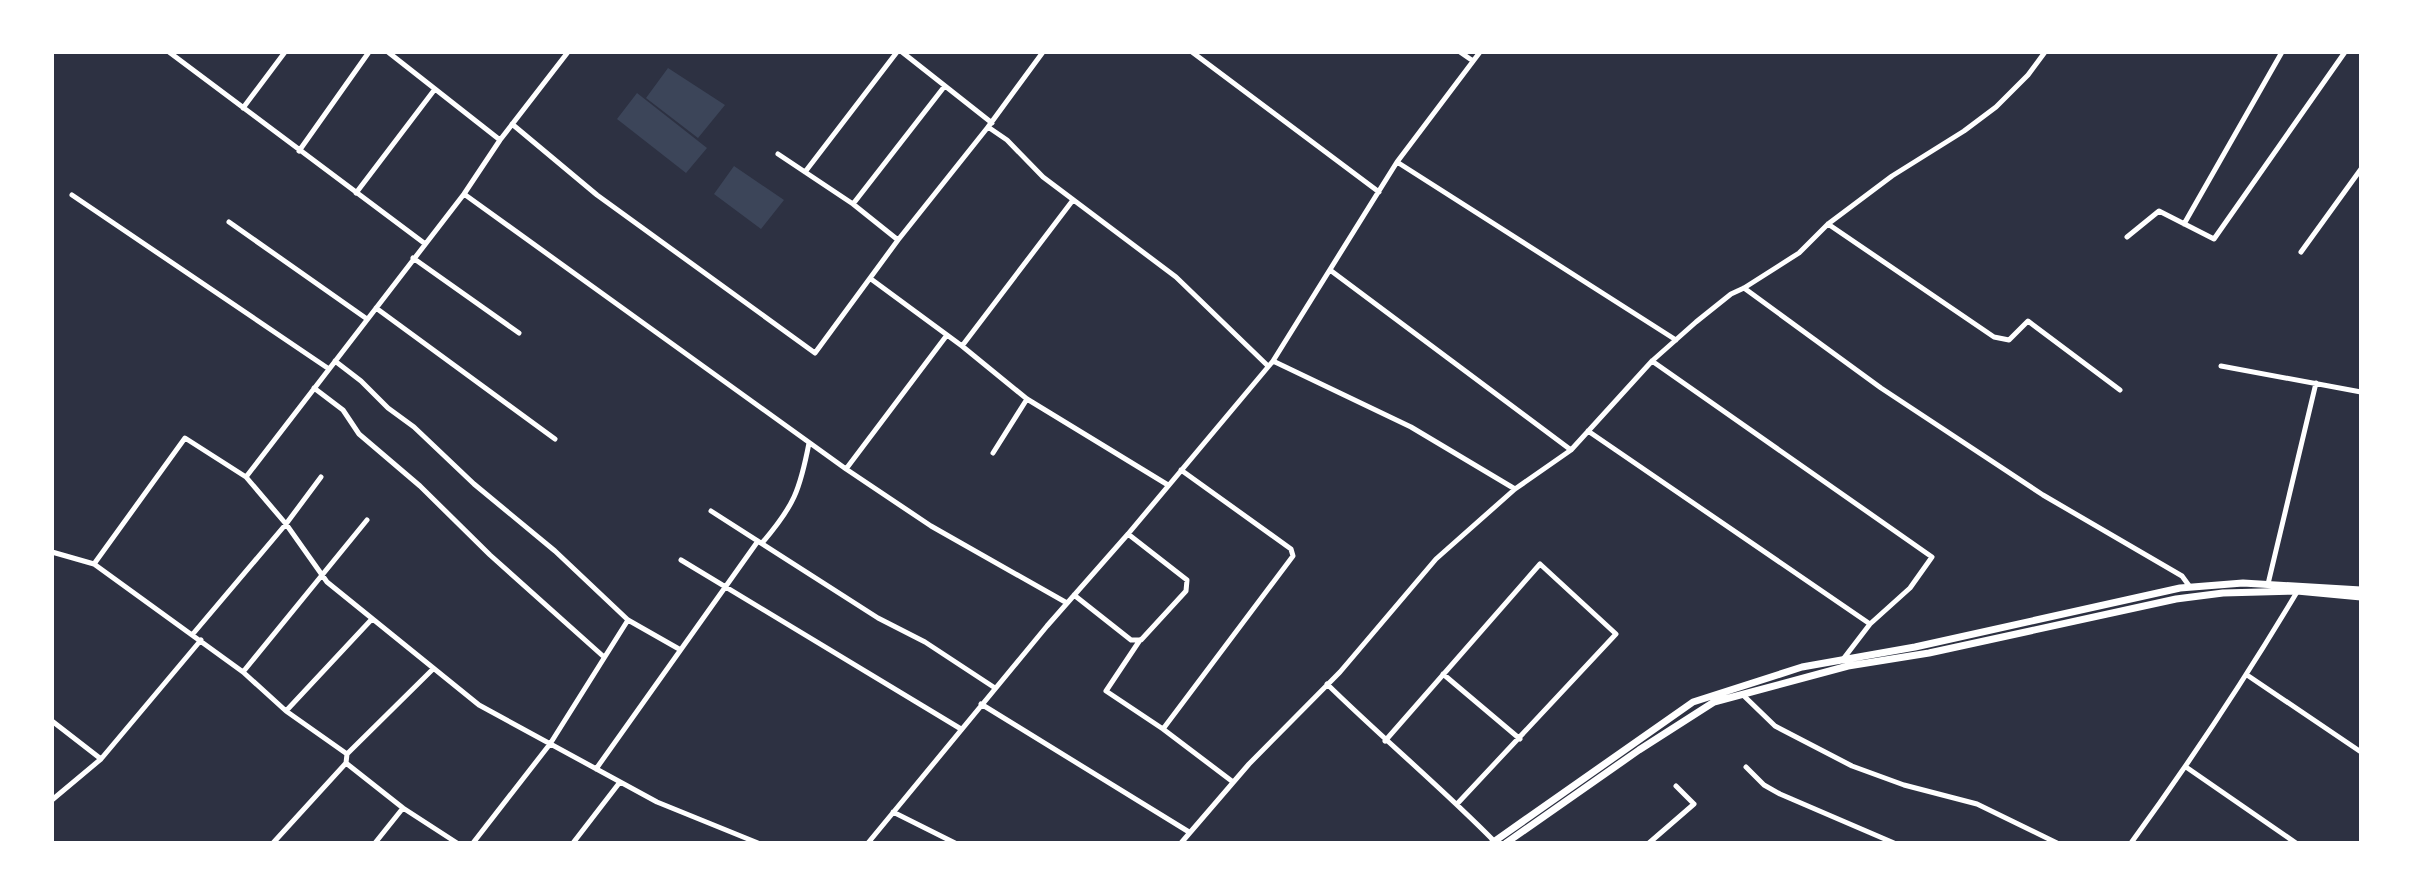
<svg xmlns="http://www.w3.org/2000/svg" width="2413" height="895" font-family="Karla,sans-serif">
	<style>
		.green { fill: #3c4559 }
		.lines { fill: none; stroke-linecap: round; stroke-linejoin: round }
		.minor { stroke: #fff; stroke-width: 5 }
		.secondary { stroke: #fff; stroke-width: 7 }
	</style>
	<rect width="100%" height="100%" fill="#2d3142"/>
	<path class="green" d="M668,68L725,105L698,138L646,98Z
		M637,93L707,148L686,173L617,119Z
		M734,166L784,200L761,229L714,194Z"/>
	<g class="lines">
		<path class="minor" d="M169,52L424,243
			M388,52L500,140
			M902,52L992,123
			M1043,52L988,127L1007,140L1043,177L1176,277L1268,366
			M1192,52L1379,192
			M1460,52L1473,61
			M243,108L285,52
			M512,124L597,195L815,353L898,240L988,127
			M299,151L369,52
			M778,154L853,204L898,240
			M1397,162L1676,340
			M805,172L897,52
			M356,193L435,89
			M464,194L846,469
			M72,195L329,369
			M853,204L944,87
			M229,222L367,319
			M1828,224L1994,337L2009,340L2028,321L2120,390
			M2184,224L2282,52
			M2127,237L2159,211L2214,239L2345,52
			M2301,252L2361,169
			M413,258L519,333
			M1330,270L1571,450
			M871,279L962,346L1027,399L1168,485
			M1744,288L1881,388L2043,495L2182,576L2190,587
			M376,308L555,439
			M947,335L846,469L931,526L1067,603
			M962,346L1073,200
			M335,361L361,381L388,408L414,427L474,484L555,551L628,620L679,649
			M1273,361L1411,427L1515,489
			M1652,361L1932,557L1910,588L1870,624
			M2221,366L2361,392
			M314,388L343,410L359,434L420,486L490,555L604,657
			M1588,431L1870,624L1844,658
			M993,453L1027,399
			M1181,470L1291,549L1293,556L1163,729L1233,782
			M246,477L464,194L500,140L568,52
			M711,511L878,618L925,642L995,688
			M762,543C794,506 800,490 809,443
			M52,552L94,564L243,672L286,711L347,754L346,763L403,808L457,843
			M681,560L961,729
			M94,564L185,438L246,477L286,524L327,582L479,705L657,802L758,843
			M2268,584L2316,383
			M1074,595L1131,640H1141L1186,591L1187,580L1128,534
			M192,635L286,524L321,477
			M1140,640L1106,691L1163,729
			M243,672L367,520
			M1443,674L1520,739
			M2247,675L2361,752
			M1327,684C1382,738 1441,787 1494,841
			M1743,695L1775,726L1852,766L1904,785L1977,804L2057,843
			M981,704L1189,832
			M286,711L371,620
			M52,721L101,759
			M1385,741L1540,564L1616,634L1457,804
			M347,754L433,669
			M1746,767L1764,785L1780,794L1894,843
			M2186,767L2296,843
			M596,769L758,541
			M52,800L101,759L201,640
			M893,812L955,843
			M273,843L346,763
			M375,843L403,808
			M473,843L550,744L628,620
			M573,843L620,782
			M868,843L1047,626L1128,534L1273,361L1397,162L1480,52
			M1181,843L1249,764L1340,672L1436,559L1515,489L1571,450L1652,361L1696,322L1731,294L1744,288L1799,253L1828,224L1892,176L1964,131L1996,107L2028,75L2045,52
			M1649,843L1694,804L1676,786
			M2131,843C2190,762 2245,679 2297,592"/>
		<path class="secondary" d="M1492,843L1693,702L1802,667L1915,647L2180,588L2243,583L2361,590
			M1506,843L1639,750L1714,702L1848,666L1929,653L2176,599L2223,593L2297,591L2361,597"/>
	</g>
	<rect width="2413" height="895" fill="none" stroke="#ffffff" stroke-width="108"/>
</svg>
